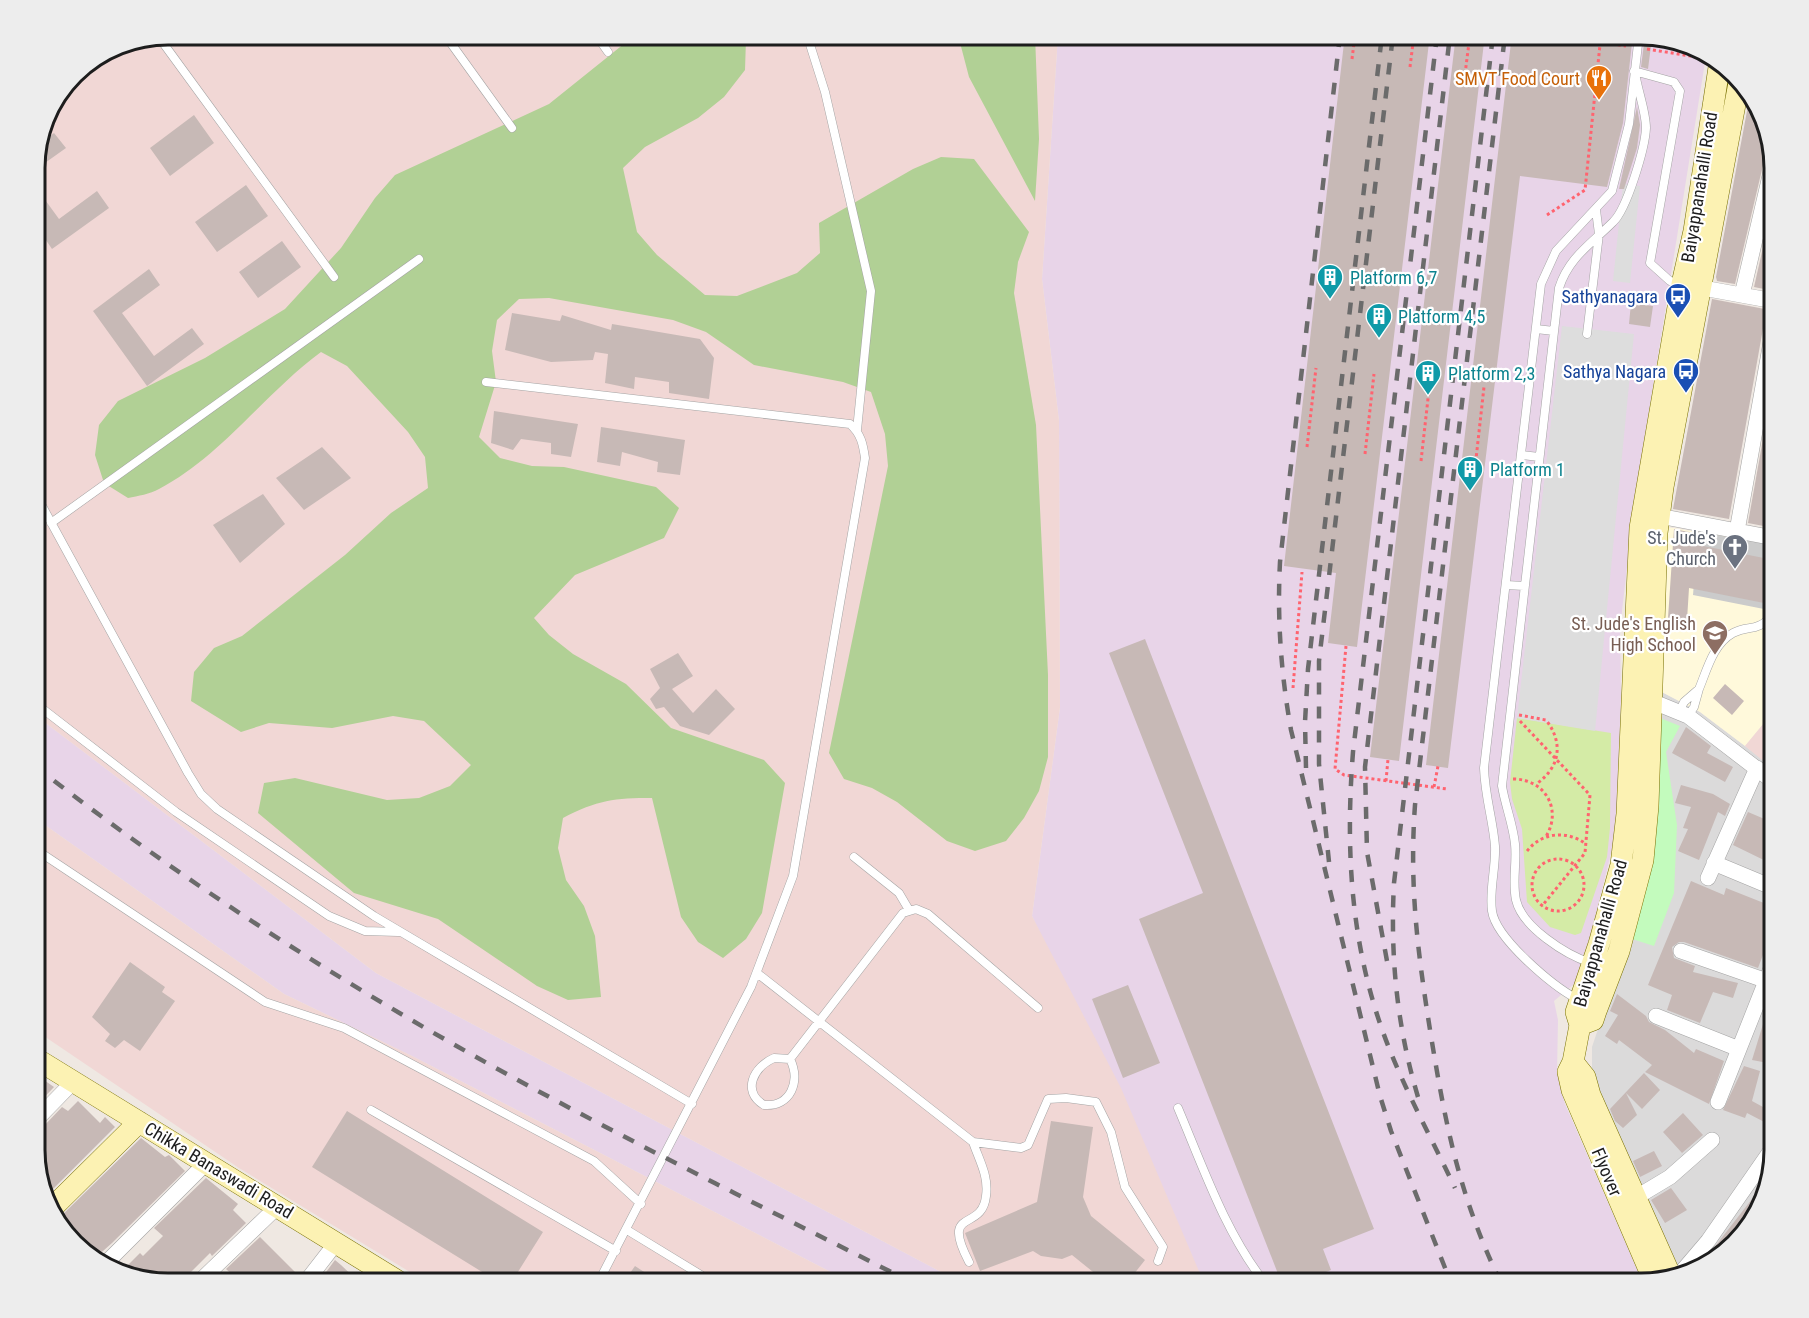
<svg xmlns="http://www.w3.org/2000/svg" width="1809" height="1318" font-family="'Roboto Condensed',sans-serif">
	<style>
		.residential { fill: #dbdada }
		.industrial { fill: #e8d4e8 }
		.education { fill: #fff9db }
		.religious { fill: #cbcbcb }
		.military { fill: #f1d7d5 }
		.grass { fill: #d4eba6 }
		.forest { fill: #b1d095 }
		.park { fill: #c3fbbd }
		.parking { fill: #ddd }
		.building { fill: #c7b9b6 }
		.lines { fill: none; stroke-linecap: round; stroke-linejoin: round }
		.lane-casing { stroke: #a4a4a4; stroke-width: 9 }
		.street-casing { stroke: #a4a4a4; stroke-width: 16 }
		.secondary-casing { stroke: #776f01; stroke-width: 22 }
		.path { stroke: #ff636f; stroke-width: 3; stroke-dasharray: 3 3; stroke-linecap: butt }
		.lane { stroke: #fff; stroke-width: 8 }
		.street { stroke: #fff; stroke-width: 15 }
		.secondary { stroke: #fcf2b3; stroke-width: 21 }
		.rail { stroke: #6b6b6b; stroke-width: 4.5; stroke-dasharray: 12 12; stroke-linecap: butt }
		.labels { text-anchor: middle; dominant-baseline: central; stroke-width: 4.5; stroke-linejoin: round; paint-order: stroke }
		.food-label { font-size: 18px; fill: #c56008; stroke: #fff; text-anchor: end }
		.street-label { font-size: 18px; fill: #1d1d1d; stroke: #fff }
		.culture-label { font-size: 18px; fill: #0d838f; stroke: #fff; text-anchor: start }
		.transit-label { font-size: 18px; fill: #164399; stroke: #fff; text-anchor: end }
		.worship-label { font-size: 18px; fill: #5b616d; stroke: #fff; text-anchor: end }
		.education-label { font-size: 18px; fill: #785e54; stroke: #fff; text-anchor: end }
		.rim { fill: none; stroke: #1d1d1d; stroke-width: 3 }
	</style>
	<rect width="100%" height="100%" fill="#efe8e2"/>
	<path class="residential" d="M1656,689L1700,712L1774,768V1151L1747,1231L1700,1270L1674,1276L1592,1083V1047L1643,895L1656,840Z"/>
	<path class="industrial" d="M1058,35H1642L1706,56L1634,505L1620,629L1621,698L1616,833L1580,979L1554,1001L1558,1020L1557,1073L1565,1104L1643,1283H1204L1032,916L1060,707L1059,421L1042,279Z
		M35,715L376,973L962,1283H852L412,1056L284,994L35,818Z"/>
	<path class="education" d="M1667,527L1774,545V711L1745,746L1700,712L1656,689Z"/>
	<path class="religious" d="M1698,532L1774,545V611L1693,595Z"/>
	<path class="military" d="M168,35H1058L1042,279L1059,421L1060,707L1032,916L1121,1088L1204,1283H962L376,973L35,715V159L48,109L80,68L117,45Z
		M1774,711V768L1773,769L1745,746Z
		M35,818L284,994L412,1056L852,1283H428L239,1168L35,1030Z"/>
	<path class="grass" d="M1517,718L1611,733L1610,828L1607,857L1581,933L1575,935L1550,927L1527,902L1522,829L1512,799L1510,782Z"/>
	<path class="forest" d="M635,35H745L746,39L745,70L724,97L698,118L645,147L623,168L637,232L657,255L705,295L737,296L797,273L820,253L819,223L913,169L941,157L974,159L1029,232L1018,262L1014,293L1036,425L1048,675V757L1039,791L1024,818L1006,841L975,851L947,841L897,802L872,788L844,779L829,753L888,466L885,434L871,392L843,382L754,365L706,332L673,320L549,298L519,299L497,320L492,351L496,382L479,437L500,458L532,466L564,467L656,487L679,508L664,538L575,575L534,618L549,635L573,654L626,684L671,728L764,760L785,783L762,913L746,939L723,958L698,942L681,917L652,798C615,798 597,800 563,818L558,848L566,880L584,906L595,936L601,997L568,1000L537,986L438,919L354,893L258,813L264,783L295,778L387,800L419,798L450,786L471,765L424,721L393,716L332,728L269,723L241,732L191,701L194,672L214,648L242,636L345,555L391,513L428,488L425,457L408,432L347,366L321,352C265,393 221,457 159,489C150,494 138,496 128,498L104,483L95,455L99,425L118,401L205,358L285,309L341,248L375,198L395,175L549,104Z
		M958,35H1035L1039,139L1035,201L969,77Z"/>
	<path class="park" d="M1655,716L1680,726L1666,752L1677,825L1674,893L1654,946L1629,938L1656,840Z"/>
	<path class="parking" d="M1623,184L1640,186L1630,283L1613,281Z
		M1562,326L1634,334L1595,731L1517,718Z"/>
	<path class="building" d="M1345,34H1430L1357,647L1328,643L1336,573L1284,566Z
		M1456,34H1485L1399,761L1370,757Z
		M1512,34H1633L1623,123L1607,187L1520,176L1448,768L1426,765Z
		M1645,36L1652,38L1648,69L1641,67Z
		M1750,95L1761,109L1771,154L1764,161L1735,284L1717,281L1716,277Z
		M1637,107L1640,125L1637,148L1624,189H1619Z
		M194,115L214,143L170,176L150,148Z
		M54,133L66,148L35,170L39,144Z
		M246,185L268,216L217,252L195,222Z
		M35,186L59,219L97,191L109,208L52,249L35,224Z
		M1774,199V291L1754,287Z
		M282,241L301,267L258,298L239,272Z
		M149,269L160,285L122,313L154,356L192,328L204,344L147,386L93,311Z
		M1712,299L1770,310L1764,323L1729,519L1673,509Z
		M1631,303L1653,306L1650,327L1629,324Z
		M512,313L560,321L562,315L611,330L612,324L700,339L714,358L709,399L669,393V382L635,377L634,389L605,383L608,354L595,352L593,360L551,362L505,350Z
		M1774,377V528L1748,523Z
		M494,411L578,424L571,457L551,454V443L521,439L513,450L491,443Z
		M601,427L685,440L680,475L657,472L658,462L622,452L620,466L597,462Z
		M322,447L351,478L304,510L276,478Z
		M263,494L285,524L240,563L213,525Z
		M1674,529L1694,533L1693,544L1774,560V605L1689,588L1687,620L1668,618Z
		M1145,639L1374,1229L1323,1249L1331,1270L1296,1284H1282L1139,919L1203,893L1109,653Z
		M678,653L693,676L672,689L693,713L716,689L735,709L709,735L680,726L664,707L656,709L650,699L660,688L650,669Z
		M1725,684L1744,701L1732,715L1713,698Z
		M1686,727L1711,746L1707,753L1733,767L1725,782L1672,753Z
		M1681,785L1713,794L1730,804L1725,816L1718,812L1699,860L1678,851L1688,829L1683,828L1691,807L1675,803Z
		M1748,812L1774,823V865L1733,845Z
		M1691,881L1724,895L1726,888L1774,907V926L1758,968L1684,942H1679L1672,947L1674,958L1695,966L1693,972L1738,983L1733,998L1713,992L1700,1023L1667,1010L1672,995L1648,985Z
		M130,962L165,987L162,992L175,1001L140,1051L124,1040L115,1048L105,1041L110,1034L92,1017Z
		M1128,985L1160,1063L1123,1078L1092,999Z
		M1617,994L1646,1016L1649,1022L1665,1030L1694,1053L1696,1049L1724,1061L1709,1104L1645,1072L1652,1065L1619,1040L1617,1044L1605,1036L1618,1015L1610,1011Z
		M1772,995L1774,996V1036L1768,1063L1752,1060Z
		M1744,1066L1760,1071L1752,1101L1774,1113V1127L1747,1113L1745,1118L1723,1110Z
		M1644,1073L1660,1090L1642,1109L1626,1093L1637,1115L1623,1128L1615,1121L1610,1109Z
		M41,1078L54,1087L35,1107V1087Z
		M78,1101L100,1123L105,1117L115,1127L45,1197L35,1159V1131L42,1128L62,1107L68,1111Z
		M347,1111L543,1232L511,1283H500L312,1167Z
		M1683,1113L1703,1135L1682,1153L1663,1132Z
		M1051,1121L1093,1127L1083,1197L1091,1216L1145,1260L1126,1284H1108L1072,1255L1062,1259L1041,1256L1033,1251L980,1271L965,1233L1037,1202Z
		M141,1138L165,1157L169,1155L185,1171L112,1243L94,1259L87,1256L57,1220Z
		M1654,1151L1662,1166L1640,1177L1633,1161Z
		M206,1178L238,1204L233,1210L246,1223L212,1256L210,1253L180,1283H167L124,1269L140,1253L143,1256L163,1236L154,1228Z
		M1671,1188L1687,1210L1665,1223L1651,1200Z
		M1759,1190L1747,1231L1711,1261L1706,1258Z
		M260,1237L295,1272L284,1283H241L226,1269Z
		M335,1260L341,1265L360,1283H318Z
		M635,1266L661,1283H623Z"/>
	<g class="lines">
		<g class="lane-casing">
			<path id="lane" d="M445,35L512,128
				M596,35L608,52
				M807,35L825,92L871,291L857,430
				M158,36L334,277
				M1634,71L1674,82L1680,91L1650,263L1670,281L1679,283
				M1536,329L1554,331
				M1587,334L1599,234L1596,210
				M486,382L850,424C861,434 863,444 865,458L793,876L751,987L598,1283
				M1521,455L1539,457
				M35,493L188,773L201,794L217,809L374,916L692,1104
				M51,523L419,259
				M1506,585L1524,586
				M1699,689C1707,670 1713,644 1733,633C1750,624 1755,634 1774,614
				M35,703L176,812L329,916L365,931L398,932
				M1679,712L1684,702L1699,689L1694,707L1688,716
				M35,849L265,1002L344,1028L594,1161L641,1204
				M854,857L899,893L909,910
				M1591,963C1566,955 1522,927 1516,900C1512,881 1517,863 1515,844C1513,824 1505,805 1502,786L1559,288C1569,257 1591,244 1613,222C1627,209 1645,148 1646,128C1646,113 1639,94 1636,78
				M757,973L973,1142L1021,1148L1028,1145L1048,1099L1066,1098L1096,1102L1111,1132L1125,1187L1163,1247L1158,1261
				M1577,999C1553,986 1496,939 1492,911C1489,890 1496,868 1495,846C1493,820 1485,797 1484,768L1541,284L1556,251L1612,191L1629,124L1639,35
				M774,1058L790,1059C801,1081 791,1107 764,1105C741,1091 754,1067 774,1058Z
				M790,1059L903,913L916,909L928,914L1038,1008
				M1178,1108C1203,1167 1225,1232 1265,1283
				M371,1110L616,1251
				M627,1230L714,1283
				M969,1262C940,1206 982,1233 986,1196C989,1176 979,1160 973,1142"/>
		</g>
		<g class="street-casing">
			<path id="street" d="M1692,286L1774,301
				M1742,295L1773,163
				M1659,516L1774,538
				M1737,531L1774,325
				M1644,698L1688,716L1774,782
				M1714,863L1774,888
				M1708,878L1757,768
				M1681,951L1767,981
				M1656,1016L1739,1049
				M1718,1102L1774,961
				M35,1121L73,1082
				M1635,1198L1670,1177L1712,1140
				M106,1263L207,1162
				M1679,1275L1708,1241L1774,1146
				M198,1283L278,1206
				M305,1283L336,1243"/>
		</g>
		<g class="secondary-casing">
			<path id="secondary" d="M1580,1025L1593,1020L1596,1011L1619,951L1643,860L1648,806L1657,533L1663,487L1739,83
				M35,1058L401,1283
				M1573,1062L1585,1077L1590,1095L1671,1277
				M49,1211L139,1122
				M1654,1281L1572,1090L1568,1072L1573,1062L1580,1025L1576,1012L1599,944L1621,865L1627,814L1640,528L1682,284L1694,231L1720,61"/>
		</g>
		<path class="path" d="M1600,42L1626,46
			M1647,49L1703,58
			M1352,59L1355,35
			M1410,67L1414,35
			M1465,74L1470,35
			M1547,215L1585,190L1601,35
			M1307,447L1316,368
			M1365,454L1374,374
			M1421,461L1430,381
			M1475,468L1484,387
			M1346,646L1335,769L1344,775L1447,789
			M1293,688L1302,572
			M1519,715L1546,720C1564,743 1560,768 1536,784
			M1520,721L1590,795L1585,853L1542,906
			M1513,779C1546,779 1563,811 1545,838
			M1386,781L1388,759
			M1434,787L1438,766
			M1527,851C1542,832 1567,830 1586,844
			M1532 885a26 26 0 1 1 52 0a26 26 0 1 1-52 0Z"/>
		<use href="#lane" class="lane"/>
		<use href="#street" class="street"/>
		<use href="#secondary" class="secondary"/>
		<path class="rail" d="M1340,35L1280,562C1277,619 1281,674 1291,730L1380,1096L1391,1131L1451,1283
			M1437,35L1353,752C1345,854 1351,952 1389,1048C1408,1096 1433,1141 1455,1188
			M35,766C167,869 307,961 453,1044C603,1129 759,1205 913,1283
			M1306,768L1305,722L1308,669L1382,35
			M1329,862L1319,764V661L1393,35
			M1387,961L1367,852L1365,767L1450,35
			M1418,1097C1397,1027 1390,956 1394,883L1493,35
			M1501,1283C1460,1198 1446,1128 1431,1036C1418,955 1409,887 1415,805L1505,35"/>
	</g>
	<defs>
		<g id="restaurant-pin" transform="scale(1.35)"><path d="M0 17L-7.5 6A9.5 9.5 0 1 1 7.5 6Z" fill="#e8710a" stroke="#fff"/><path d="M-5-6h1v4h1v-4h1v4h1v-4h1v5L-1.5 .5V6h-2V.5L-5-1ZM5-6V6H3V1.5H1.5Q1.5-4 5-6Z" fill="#fff"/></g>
		<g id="building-pin" transform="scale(1.35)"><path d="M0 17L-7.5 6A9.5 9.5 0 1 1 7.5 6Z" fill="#0f9aa8" stroke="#fff"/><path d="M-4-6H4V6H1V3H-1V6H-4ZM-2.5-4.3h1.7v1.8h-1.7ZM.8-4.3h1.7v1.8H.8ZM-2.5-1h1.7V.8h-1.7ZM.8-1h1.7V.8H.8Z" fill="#fff"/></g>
		<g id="bus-pin" transform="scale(1.35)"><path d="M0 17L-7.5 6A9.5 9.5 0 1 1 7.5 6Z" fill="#1a4fb4" stroke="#fff"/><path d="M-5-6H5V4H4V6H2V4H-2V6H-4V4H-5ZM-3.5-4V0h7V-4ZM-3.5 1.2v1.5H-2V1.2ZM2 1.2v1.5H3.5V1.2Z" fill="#fff"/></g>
		<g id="church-pin" transform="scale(1.35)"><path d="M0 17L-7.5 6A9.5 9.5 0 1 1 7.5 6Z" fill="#6b7280" stroke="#fff"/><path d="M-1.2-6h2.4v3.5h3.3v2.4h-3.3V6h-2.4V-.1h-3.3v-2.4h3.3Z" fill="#fff"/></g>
		<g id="school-pin" transform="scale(1.35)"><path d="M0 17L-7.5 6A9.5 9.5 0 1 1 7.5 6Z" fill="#8d6e63" stroke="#fff"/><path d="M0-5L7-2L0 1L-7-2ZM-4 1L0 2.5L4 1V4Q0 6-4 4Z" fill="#fff"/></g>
	</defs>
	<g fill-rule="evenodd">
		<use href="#restaurant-pin" x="1599" y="78"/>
		<use href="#building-pin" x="1330" y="277"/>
		<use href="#bus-pin" x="1678" y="296"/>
		<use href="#building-pin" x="1379" y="316"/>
		<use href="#bus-pin" x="1686" y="371"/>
		<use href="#building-pin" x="1428" y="373"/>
		<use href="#building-pin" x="1470" y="469"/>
		<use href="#church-pin" x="1735" y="547"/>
		<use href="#school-pin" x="1715" y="633"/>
	</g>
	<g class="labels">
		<g class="food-label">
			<text x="1580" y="78">SMVT Food Court</text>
		</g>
		<g class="street-label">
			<text transform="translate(1699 187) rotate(-81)">Baiyappanahalli Road</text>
			<text transform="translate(1600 933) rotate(-74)">Baiyappanahalli Road</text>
			<text transform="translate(219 1170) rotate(31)">Chikka Banaswadi Road</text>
			<text transform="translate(1607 1172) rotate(67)">Flyover</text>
		</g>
		<g class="culture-label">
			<text x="1350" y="277">Platform 6,7</text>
			<text x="1398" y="316">Platform 4,5</text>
			<text x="1448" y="373">Platform 2,3</text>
			<text x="1490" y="469">Platform 1</text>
		</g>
		<g class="transit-label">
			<text x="1658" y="296">Sathyanagara</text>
			<text x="1666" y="371">Sathya Nagara</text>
		</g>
		<g class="worship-label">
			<text x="1716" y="537">St. Jude's<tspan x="1716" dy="21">Church</tspan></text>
		</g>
		<g class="education-label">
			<text x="1696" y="623">St. Jude's English<tspan x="1696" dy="21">High School</tspan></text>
		</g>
	</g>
	<path d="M0 0H1809V1318H0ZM168 45H1641A123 123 0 0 1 1764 168V1150A123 123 0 0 1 1641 1273H168A123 123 0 0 1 45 1150V168A123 123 0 0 1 168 45Z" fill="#ededed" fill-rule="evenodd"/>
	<path class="rim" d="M168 45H1641A123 123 0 0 1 1764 168V1150A123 123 0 0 1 1641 1273H168A123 123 0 0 1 45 1150V168A123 123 0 0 1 168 45Z"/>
</svg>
